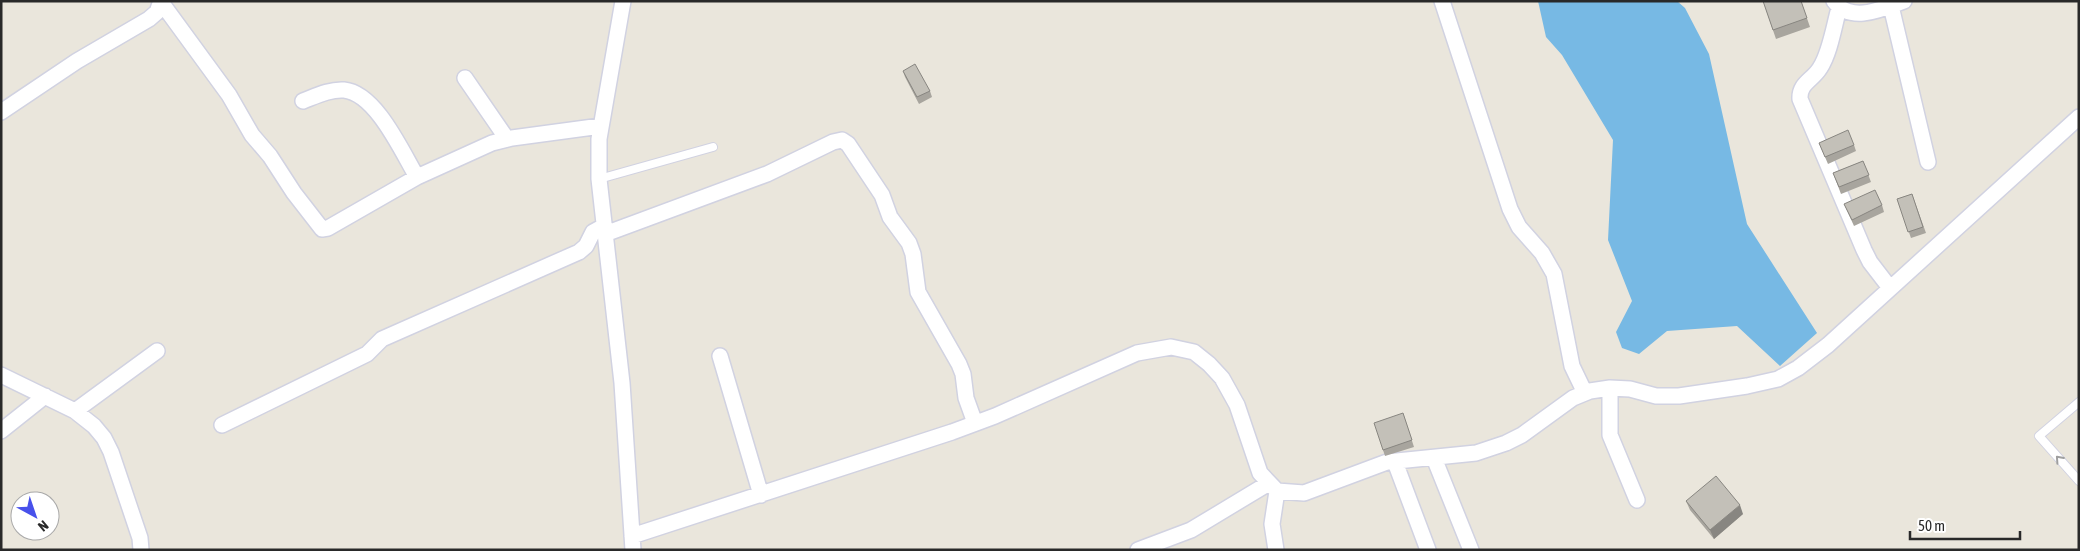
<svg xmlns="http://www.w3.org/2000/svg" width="2080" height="551" font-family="'Asap Condensed',sans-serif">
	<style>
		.water { fill: #77b9e4 }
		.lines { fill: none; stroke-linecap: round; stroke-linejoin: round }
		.service-casing { stroke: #d1d2e1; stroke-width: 10 }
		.minor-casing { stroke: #d1d2e1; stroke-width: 18 }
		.service { stroke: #fff; stroke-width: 8 }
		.minor { stroke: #fff; stroke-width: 15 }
		.wall { fill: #a8a59e }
		.shaded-wall { fill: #888681 }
		.building { fill: #c3c0b8; stroke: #888681 }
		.oneway { stroke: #9f9f9f }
	</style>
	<rect width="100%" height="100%" fill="#eae6dc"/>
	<path class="water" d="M1538,1H1677L1685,8L1709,54L1747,224L1817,333L1780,366L1737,326L1667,331L1639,354L1622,348L1616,332L1632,301L1608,240L1613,140L1562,55L1546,37Z"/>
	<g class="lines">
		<g class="service-casing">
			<path id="service" d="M599,179L713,147
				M2079,402L2039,436L2079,481"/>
		</g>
		<g class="minor-casing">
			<path id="minor" d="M623,1L599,139V179L622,383L633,550
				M1442,1L1510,209L1519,227L1542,253L1554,274L1572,366L1585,393
				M1834,1C1851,24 1882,9 1904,1
				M161,2L229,95L252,135L270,156L294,193L322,229L328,228L417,177L492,143L512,138L601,126
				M1891,6L1928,162
				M1839,8C1834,26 1830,53 1820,68C1813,80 1799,83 1800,99L1864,250L1870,262L1890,288
				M465,78L507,139
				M303,101C316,96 330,89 344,90C376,93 402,152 417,177
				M1,112L77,61L149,19L157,12L161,1
				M605,234L767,174L833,142L842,140L848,144L882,195L890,217L909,243L913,254L918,292L959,364L963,374L966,398L975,423
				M720,356L761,495
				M1,375L75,411L94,426L104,438L111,452L140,538L141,550
				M1610,388V435L1637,500
				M75,411L157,351
				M222,425L367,354L382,339L579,252L586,246L593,232L604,226
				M1,431L45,396
				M1434,458L1471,550
				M1395,462L1428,550
				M632,536L952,432L995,416L1137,353L1171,347L1194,352L1209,364L1222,378L1237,405L1260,473L1277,491L1304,493L1387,462L1476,453L1506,443L1522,435L1573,398L1590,391L1610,388L1630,389L1656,396H1679L1747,386L1778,379L1798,368L1828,345L2079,117
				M1138,550L1191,530L1269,483
				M1276,550L1272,524L1277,491"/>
		</g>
		<use href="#service" class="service"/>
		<use href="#minor" class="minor"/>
	</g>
	<path class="wall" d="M1763,1H1801L1810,27L1776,39Z
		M903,71L930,91L932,97L919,104L905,77Z
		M1819,143L1854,145L1856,151L1828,164Z
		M1863,161L1871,182L1841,194L1833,173Z
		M1912,194L1926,233L1911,238L1897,199Z
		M1844,204L1882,205L1884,212L1854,226Z
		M1403,413L1414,447L1385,456L1383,450Z
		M1686,501L1743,514L1714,539L1690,510Z"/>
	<path class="shaded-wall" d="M1740,505L1743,514L1714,539L1710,530Z"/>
	<path class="building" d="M1763,1H1801L1807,18L1773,30Z
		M915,64L930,91L917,97L903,71Z
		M1848,130L1854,145L1825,157L1819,143Z
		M1863,161L1869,175L1839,187L1833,173Z
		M1875,190L1882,205L1852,220L1844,204Z
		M1912,194L1923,227L1908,232L1897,199Z
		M1403,413L1412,440L1383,450L1374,423Z
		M1716,476L1740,505L1710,530L1686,501Z"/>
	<defs><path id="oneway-chevron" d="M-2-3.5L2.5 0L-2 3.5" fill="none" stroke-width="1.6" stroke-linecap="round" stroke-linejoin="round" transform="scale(1.25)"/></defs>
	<use class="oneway" href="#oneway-chevron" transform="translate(2059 459) rotate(-132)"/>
	<rect width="2080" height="551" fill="none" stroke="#292929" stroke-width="5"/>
	<g transform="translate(35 516) rotate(140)"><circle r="24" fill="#ffffff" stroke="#a9a9a9"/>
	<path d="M0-4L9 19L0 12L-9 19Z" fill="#4851eb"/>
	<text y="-8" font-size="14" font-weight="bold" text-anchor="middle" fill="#292929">N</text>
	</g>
	<path d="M1910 531v8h110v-8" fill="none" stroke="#292929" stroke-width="2.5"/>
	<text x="1918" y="531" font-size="15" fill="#292929" stroke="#ffffff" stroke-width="4" paint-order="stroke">50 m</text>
</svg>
